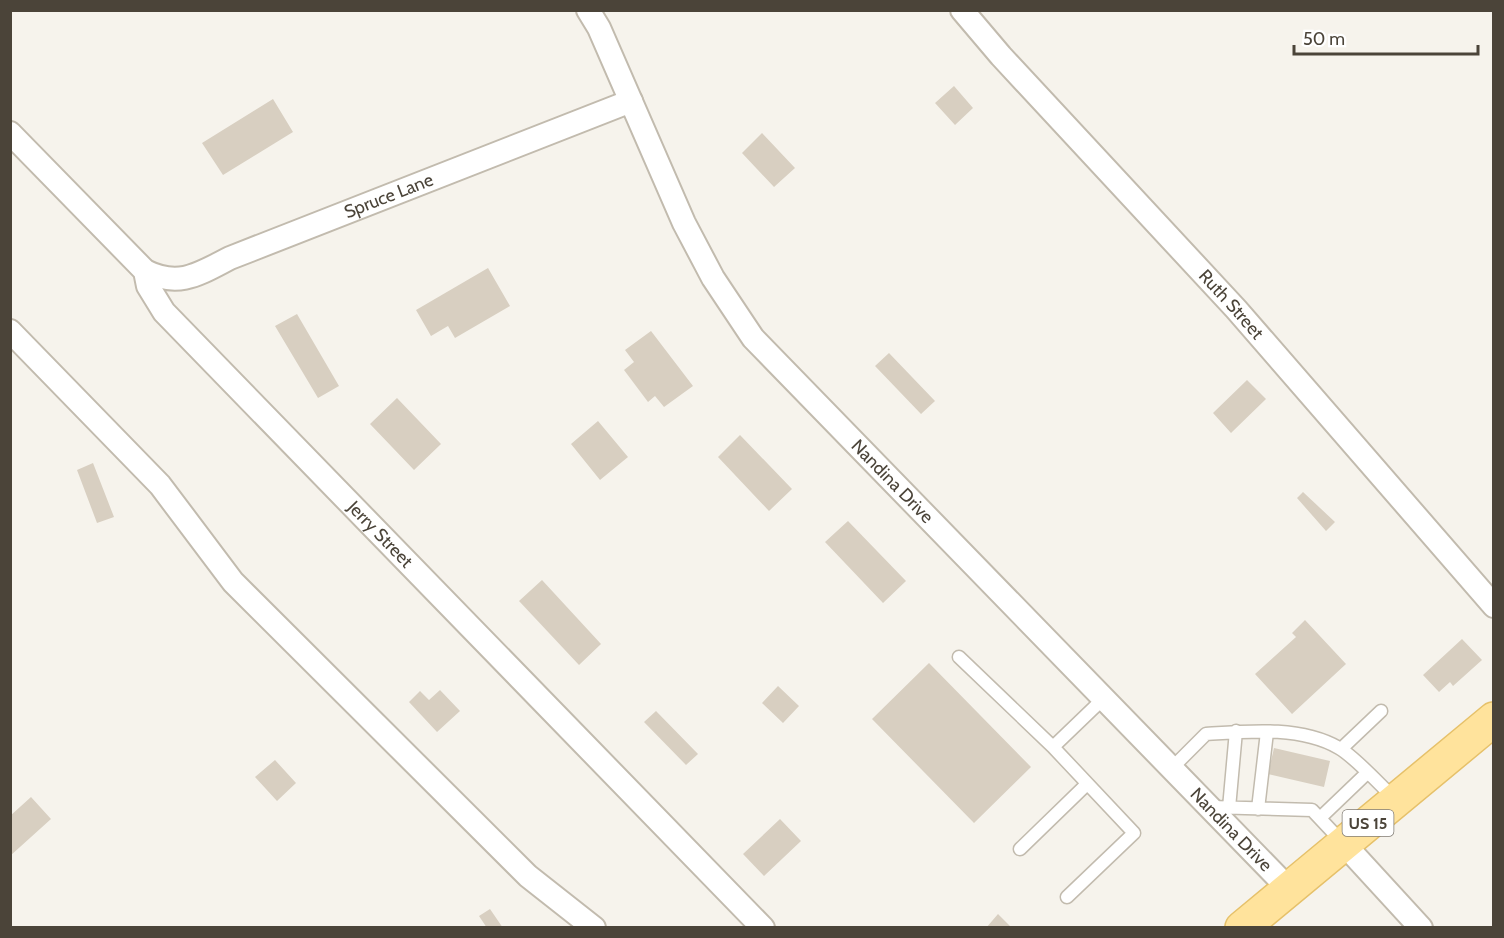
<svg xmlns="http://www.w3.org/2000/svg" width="1504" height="938" font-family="Cabin,sans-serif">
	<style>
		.building { fill: #d8cfc1 }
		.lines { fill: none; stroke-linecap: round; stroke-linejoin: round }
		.service-casing { stroke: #c2bbae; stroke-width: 15 }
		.minor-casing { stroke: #c2bbae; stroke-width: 26 }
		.primary-casing { stroke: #e6c16a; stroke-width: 36 }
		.service { stroke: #fff; stroke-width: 12 }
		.minor { stroke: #fff; stroke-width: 22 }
		.primary { stroke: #ffe39c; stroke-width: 33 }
		.labels { text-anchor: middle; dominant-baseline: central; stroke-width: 6; stroke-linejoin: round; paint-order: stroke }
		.shield { fill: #fff; stroke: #817c74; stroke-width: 1.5 }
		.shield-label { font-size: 16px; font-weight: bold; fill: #4b4439 }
		.street-label { font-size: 18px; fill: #4b4439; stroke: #fff }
	</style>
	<rect width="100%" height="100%" fill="#f6f3ec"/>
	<path class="building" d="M954,86L973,108L955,125L935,103Z
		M273,99L293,132L223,175L202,143Z
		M762,133L795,168L774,187L742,153Z
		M488,268L510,306L455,338L448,326L431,336L416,310Z
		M297,314L339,386L318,398L275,326Z
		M651,331L693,386L664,407L655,396L648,402L624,370L634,362L625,350Z
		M889,353L935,401L921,414L875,366Z
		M1247,380L1266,399L1231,433L1213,413Z
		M397,398L441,444L414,470L370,424Z
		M598,421L628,457L600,480L571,444Z
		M740,435L792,489L769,511L718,457Z
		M93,463L114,517L97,523L77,470Z
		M1303,492L1335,522L1326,531L1297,498Z
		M848,521L906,581L883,603L825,542Z
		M542,580L601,644L579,665L519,601Z
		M1305,620L1346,664L1292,714L1255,674L1296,637L1292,633Z
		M1462,639L1482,660L1453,686L1450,682L1439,692L1423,675Z
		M929,663L1031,767L974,823L872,719Z
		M778,686L799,706L783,723L762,703Z
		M440,690L460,711L437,732L409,702L420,691L429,700Z
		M656,711L698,754L686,765L644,722Z
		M1274,748L1330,761L1324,787L1268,774Z
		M275,760L296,783L277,801L255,777Z
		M31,797L51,819L10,856V816Z
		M780,819L801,841L764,876L743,854Z
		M490,909L503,928H487L479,916Z
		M998,914L1012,928H986Z"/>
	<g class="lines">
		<g class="service-casing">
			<path id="service" d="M959,657L1053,747L1104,698
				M1053,747L1134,833L1067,897
				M1341,749L1381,711
				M1172,768L1206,734C1249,731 1301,726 1339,748C1355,757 1380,785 1395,799
				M1210,807L1312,810L1343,843
				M1229,808L1236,731
				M1258,809L1267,732
				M1320,818L1367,773
				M1020,849L1087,784"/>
		</g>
		<g class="minor-casing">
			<g id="minor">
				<path id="s1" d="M588,10L599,28L684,223L713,278L753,338L1289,889"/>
				<path id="s2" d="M962,10L1001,56L1236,309L1494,606"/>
				<path id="s3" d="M10,133L145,271L148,286L164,312L763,928"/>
				<path id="s4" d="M145,271C179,288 199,274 230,258L631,101"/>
				<path d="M10,331L160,485L233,582L528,876L594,928"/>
				<path d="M1343,843L1421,928"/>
			</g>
		</g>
		<g class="primary-casing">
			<path id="primary" d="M1242,928L1494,719"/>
		</g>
		<use href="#service" class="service"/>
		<use href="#minor" class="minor"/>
		<use href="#primary" class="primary"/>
	</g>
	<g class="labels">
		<rect class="shield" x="1342.5" y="810" width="51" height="26" rx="4.5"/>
		<g class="shield-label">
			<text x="1368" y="823">US 15</text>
		</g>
		<g class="street-label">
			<text stroke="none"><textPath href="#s4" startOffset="261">Spruce Lane</textPath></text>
			<text stroke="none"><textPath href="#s2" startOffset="399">Ruth Street</textPath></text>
			<text stroke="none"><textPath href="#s1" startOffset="568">Nandina Drive</textPath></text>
			<text stroke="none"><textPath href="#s3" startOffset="549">Jerry Street</textPath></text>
			<text stroke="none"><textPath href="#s1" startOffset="1054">Nandina Drive</textPath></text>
		</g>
	</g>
	<rect width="1504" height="938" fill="none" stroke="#4b4439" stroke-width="24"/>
	<path d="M1294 45v9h184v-9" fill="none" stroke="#4b4439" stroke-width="3"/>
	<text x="1303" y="45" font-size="18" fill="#4b4439" stroke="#ffffff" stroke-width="4.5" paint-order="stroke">50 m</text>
</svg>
